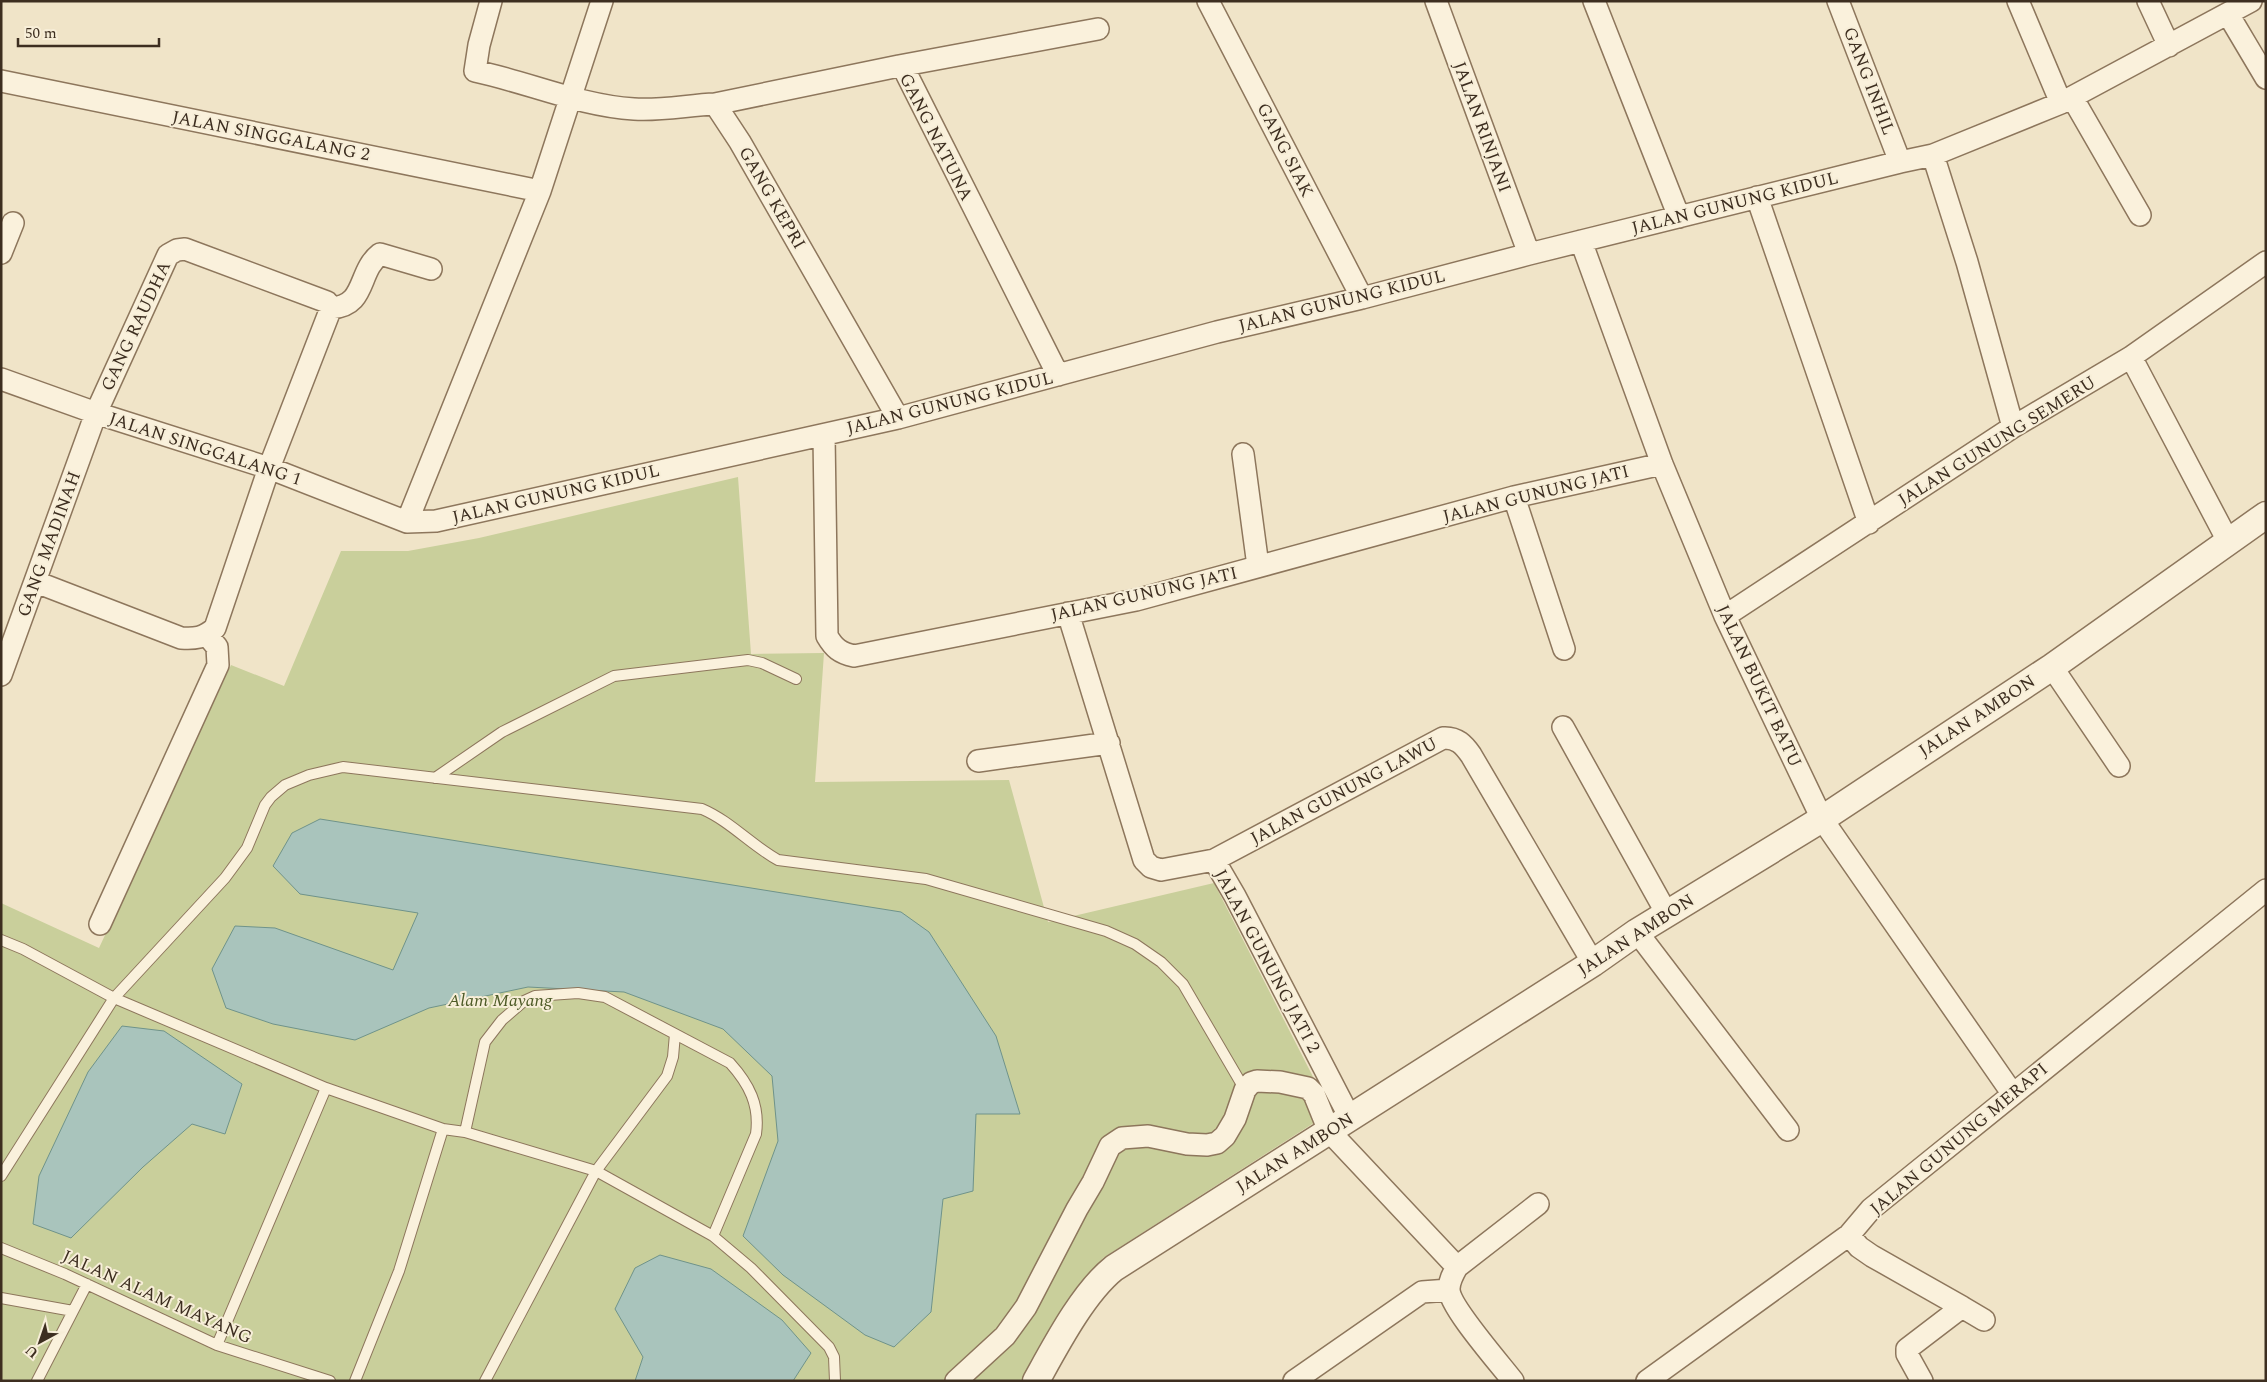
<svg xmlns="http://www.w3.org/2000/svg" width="2267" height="1382" font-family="Spectral,serif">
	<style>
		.green { fill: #c9cf9b }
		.water { fill: #a9c4bc; stroke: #6f938a }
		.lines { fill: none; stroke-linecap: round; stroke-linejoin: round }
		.service-casing { stroke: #8d765c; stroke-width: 12 }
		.minor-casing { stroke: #8d765c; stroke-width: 24 }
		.tertiary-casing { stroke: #8d765c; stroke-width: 29 }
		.service { stroke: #faf1dc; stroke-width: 10 }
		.minor { stroke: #faf1dc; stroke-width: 21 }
		.tertiary { stroke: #faf1dc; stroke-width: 26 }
		.labels { text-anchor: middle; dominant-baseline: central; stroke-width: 4; stroke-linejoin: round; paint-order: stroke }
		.street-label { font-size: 18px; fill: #3d2e20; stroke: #f7eed8 }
		.park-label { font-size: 18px; font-style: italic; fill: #4d5a26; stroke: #f7eed8 }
	</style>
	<rect width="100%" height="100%" fill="#f0e4c8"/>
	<path class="green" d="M738,477L751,654L824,653L815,782L1009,780L1048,922L1214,883L1331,1112L1103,1258L1067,1308L1021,1381H1V903L99,948L231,665L284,686L341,551H408L479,538Z"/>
	<path class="water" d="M320,819L901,912L929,932L996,1036L1020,1114H976L973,1191L943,1199L931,1312L894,1347L865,1335L783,1275L743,1236L778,1141L772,1076L723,1029L624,992L528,987L429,1008L355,1040L273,1024L226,1008L212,969L235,926L275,928L393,970L418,913L300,894L273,866L292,833Z
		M122,1026L164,1031L242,1084L225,1134L192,1124L143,1167L71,1238L33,1224L39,1176L88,1072Z
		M660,1255L711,1269L782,1320L811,1353L793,1381H635L643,1357L615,1309L635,1268Z"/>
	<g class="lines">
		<g class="service-casing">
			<path id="service" d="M435,778L502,732L614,676L748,660L762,663L796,679
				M1,940L23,949L114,998L326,1088L443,1129L465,1132L596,1171L713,1236L751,1268L829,1347L834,1357L835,1381
				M465,1132L485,1042L502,1020L524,1001L535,996L578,993L605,997L730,1063C749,1084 760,1105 756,1134L713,1236
				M1,1176L114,998L225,878L247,848L265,805L271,797L285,785L309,775L343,767L702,809C730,821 751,845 778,860L926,879L1106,931L1135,944L1161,962L1183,984L1245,1090
				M1,1248L65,1274L217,1345L330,1381
				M1,1298L73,1311
				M217,1345L326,1088
				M37,1381L87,1284
				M355,1381L399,1271L443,1129
				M485,1381L596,1171L667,1076L673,1057L675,1034"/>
		</g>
		<g class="minor-casing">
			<path id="minor" d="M491,1L479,45L475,71C527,82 581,106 634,109C660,111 689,105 715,104L740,142L898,418
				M1208,1L1362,298
				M1436,1L1529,254
				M1594,1L1679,217
				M1838,1L1900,162
				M2018,1L2061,103
				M2148,1L2169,46
				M2228,14L2266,78
				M899,66L1098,29
				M1,81L540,191
				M2072,97L2140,215
				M715,104L899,66L905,71L1058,375
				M1933,155L1967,262L2013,427
				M1757,197L1869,523
				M1581,241L1662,464L1725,616L1822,819L2012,1093
				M1,253L13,223
				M331,308C367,306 357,272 380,254L431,269
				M2131,357L2228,541
				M1,379L96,413L269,468L407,522L436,521L898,418L1217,332L1362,298L1529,254L1900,162L1933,155L2061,103L2251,1
				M824,435L827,636C834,648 840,653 854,656L1136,600L1514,497L1662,464
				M1243,454L1258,566
				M1514,497L1564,649
				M407,522L540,191L602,1
				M36,582L181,638C195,639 204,638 215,628L269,468L331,308
				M1068,613L1144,860L1151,867L1161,870L1214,860L1235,896L1350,1118
				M1725,616L2013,427L2131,357L2266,262
				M2052,667L2119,766
				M1,675L96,413L168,255L177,250L185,249L327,302L331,308
				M1563,727L1667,914
				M978,761L1109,743
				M1214,860L1443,738C1457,737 1464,745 1471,755L1593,963
				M100,924L218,665L217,647L207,635
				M1637,932L1788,1130
				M1849,1235L1859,1247L1872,1256L1962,1307L1907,1349V1354L1922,1381
				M1962,1307L1984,1320
				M956,1381L1005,1336L1026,1307L1077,1209L1093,1182L1110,1146L1122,1138L1148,1136L1187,1144L1207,1145L1217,1143L1225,1136L1235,1119L1245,1090L1251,1083L1257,1081L1280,1082L1308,1088L1314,1094L1329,1131L1457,1267
				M1294,1381L1422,1292L1449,1290
				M1513,1381C1500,1364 1449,1306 1449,1289C1449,1281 1453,1274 1457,1267L1538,1204
				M1647,1381L1849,1235L1871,1209L2266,890"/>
		</g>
		<g class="tertiary-casing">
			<path id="tertiary" d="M1036,1381C1056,1345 1083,1293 1114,1268L1593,963L1637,932L1822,819L2052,667L2266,515"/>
		</g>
		<use href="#service" class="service"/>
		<use href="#minor" class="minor"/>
		<use href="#tertiary" class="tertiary"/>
	</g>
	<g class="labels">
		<g class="street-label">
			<text transform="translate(1869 81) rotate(69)">GANG INHIL</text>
			<text transform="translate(1482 127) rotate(70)">JALAN RINJANI</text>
			<text transform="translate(271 136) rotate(11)">JALAN SINGGALANG 2</text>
			<text transform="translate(936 137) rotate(63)">GANG NATUNA</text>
			<text transform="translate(1285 150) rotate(63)">GANG SIAK</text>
			<text transform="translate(772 198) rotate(60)">GANG KEPRI</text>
			<text transform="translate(1735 203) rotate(-14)">JALAN GUNUNG KIDUL</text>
			<text transform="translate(1342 301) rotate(-14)">JALAN GUNUNG KIDUL</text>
			<text transform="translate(136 326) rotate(-65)">GANG RAUDHA</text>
			<text transform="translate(950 403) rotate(-14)">JALAN GUNUNG KIDUL</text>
			<text transform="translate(1997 441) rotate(-32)">JALAN GUNUNG SEMERU</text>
			<text transform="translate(205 449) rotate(18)">JALAN SINGGALANG 1</text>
			<text transform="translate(556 494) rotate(-13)">JALAN GUNUNG KIDUL</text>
			<text transform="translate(1536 494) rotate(-14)">JALAN GUNUNG JATI</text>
			<text transform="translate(49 544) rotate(-70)">GANG MADINAH</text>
			<text transform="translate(1144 594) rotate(-13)">JALAN GUNUNG JATI</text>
			<text transform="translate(1759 686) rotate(65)">JALAN BUKIT BATU</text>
			<text transform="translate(1977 716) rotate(-33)">JALAN AMBON</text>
			<text transform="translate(1344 791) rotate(-28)">JALAN GUNUNG LAWU</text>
			<text transform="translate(1636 935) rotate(-33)">JALAN AMBON</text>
			<text transform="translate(1267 961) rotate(62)">JALAN GUNUNG JATI 2</text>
			<text transform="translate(1959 1139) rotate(-40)">JALAN GUNUNG MERAPI</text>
			<text transform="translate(1295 1153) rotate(-32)">JALAN AMBON</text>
			<text transform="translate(157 1297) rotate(24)">JALAN ALAM MAYANG</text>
		</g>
		<g class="park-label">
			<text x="500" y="1000">Alam Mayang</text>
		</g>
	</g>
	<rect width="2267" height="1382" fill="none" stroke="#3d2e20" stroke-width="5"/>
	<g transform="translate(40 1342) rotate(220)" stroke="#f7eed8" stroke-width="4" paint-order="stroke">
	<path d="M0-4L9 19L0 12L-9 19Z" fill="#3d2e20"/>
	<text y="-8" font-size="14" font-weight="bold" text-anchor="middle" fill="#3d2e20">U</text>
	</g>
	<path d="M18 38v8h141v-8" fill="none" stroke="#3d2e20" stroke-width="2.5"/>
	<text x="25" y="38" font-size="15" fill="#3d2e20" stroke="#f7eed8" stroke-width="4" paint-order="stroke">50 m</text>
</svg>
